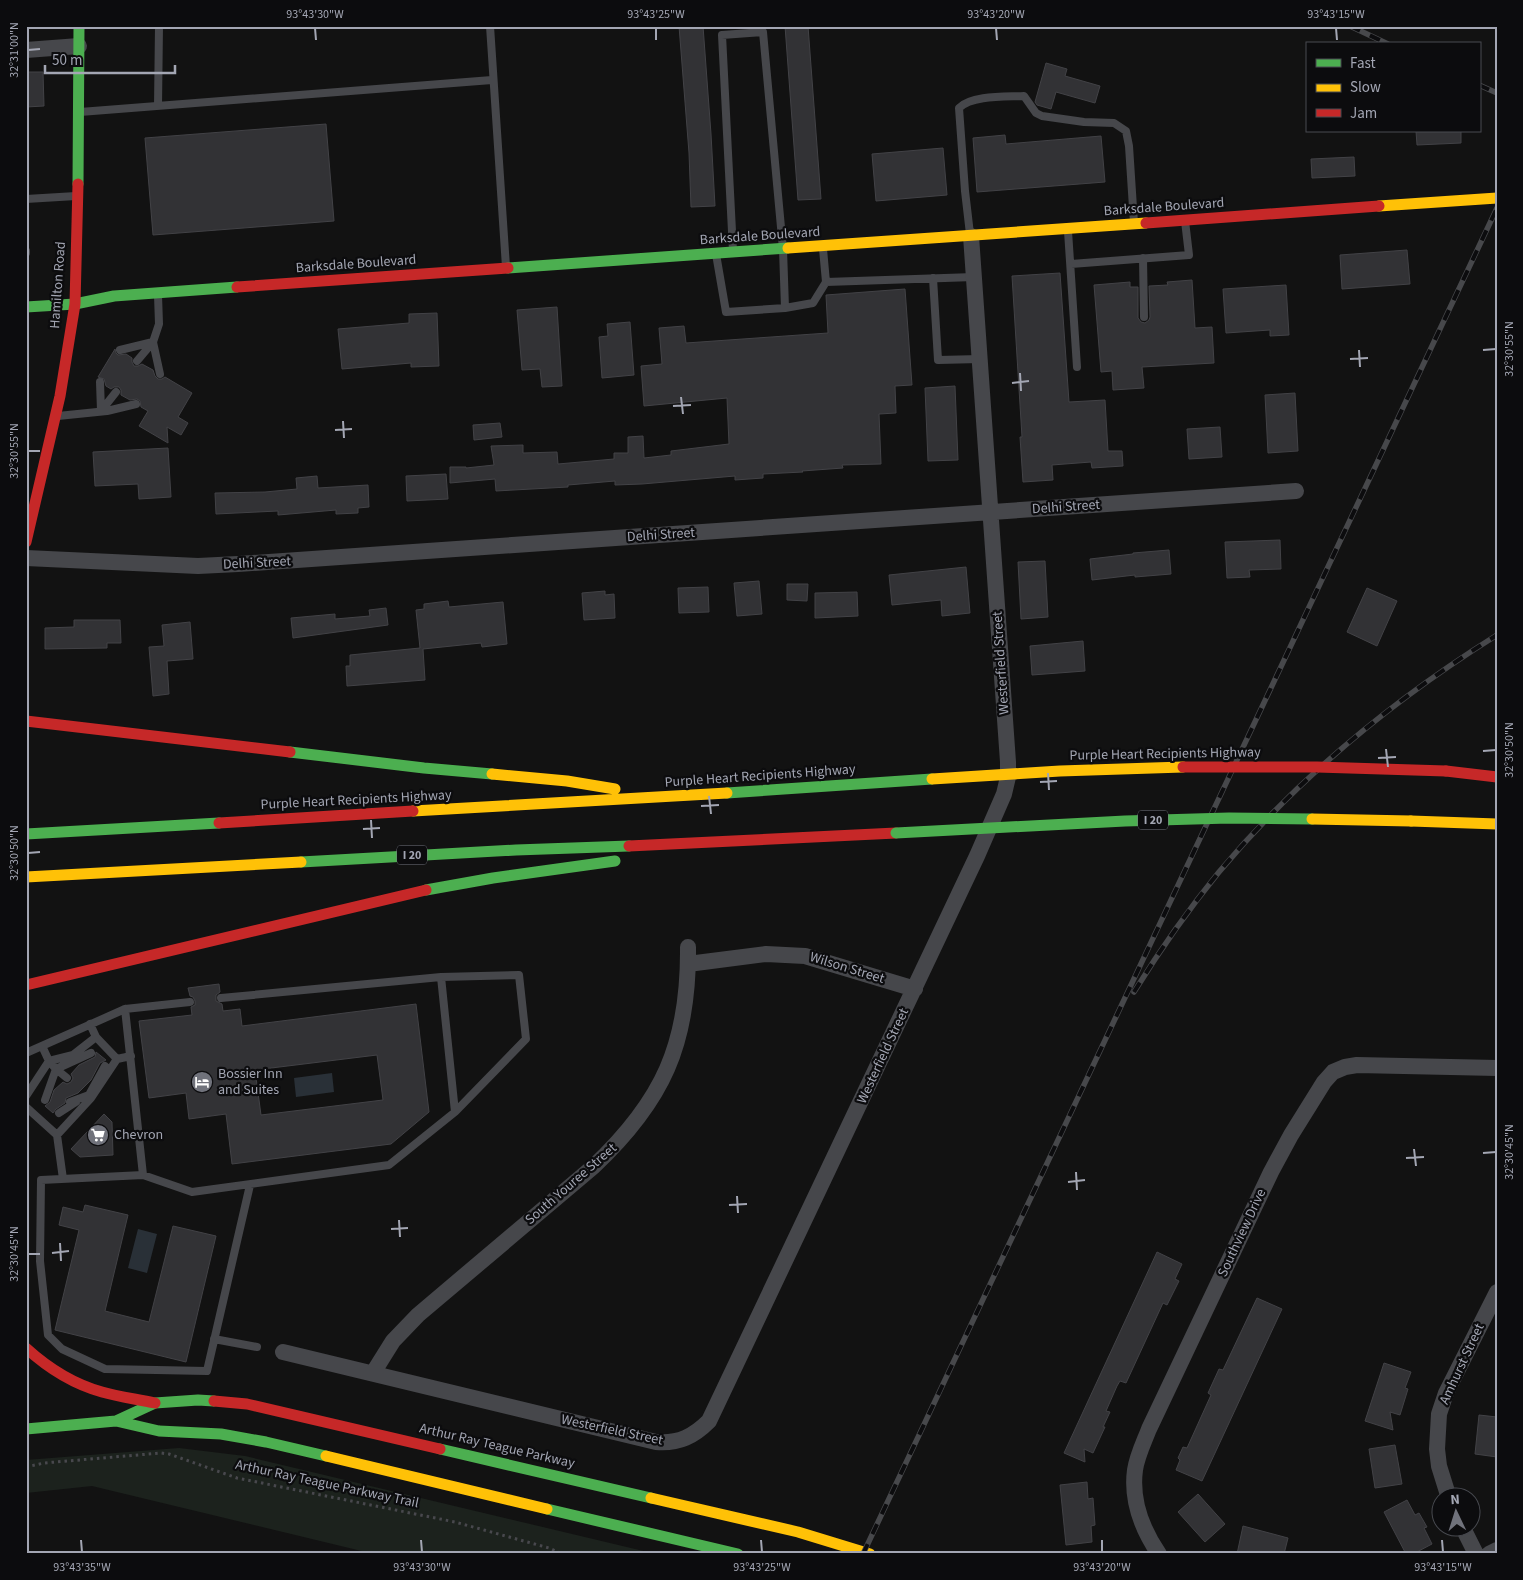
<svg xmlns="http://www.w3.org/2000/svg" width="1523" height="1580" font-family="'Source Sans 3',sans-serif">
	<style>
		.green { fill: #1c221d }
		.water { fill: #293037 }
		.building { fill: #323235; stroke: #424246; fill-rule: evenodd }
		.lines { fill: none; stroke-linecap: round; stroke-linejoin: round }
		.path { stroke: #48484d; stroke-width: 3; stroke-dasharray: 2.5 4; stroke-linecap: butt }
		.lane { stroke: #46474b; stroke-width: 8 }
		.street { stroke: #46474b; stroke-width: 16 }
		.fast { stroke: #4caf50; stroke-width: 11 }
		.slow { stroke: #ffc107; stroke-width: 11 }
		.jam { stroke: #c62828; stroke-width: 11 }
		.rail-casing { stroke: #47484b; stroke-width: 5.5 }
		.rail { stroke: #0c0c0e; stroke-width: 4; stroke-dasharray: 11; stroke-linecap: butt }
		.fast-bridge { stroke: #4caf50; stroke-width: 11 }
		.slow-bridge { stroke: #ffc107; stroke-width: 11 }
		.jam-bridge { stroke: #c62828; stroke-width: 11 }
		.ticks { fill: none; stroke: #a3a6b3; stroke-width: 2 }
		.labels { text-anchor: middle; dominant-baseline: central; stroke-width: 4.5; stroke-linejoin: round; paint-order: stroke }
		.shield { fill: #0c0c0e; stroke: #767882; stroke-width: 1 }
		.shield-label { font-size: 12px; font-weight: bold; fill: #a3a6b3 }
		.street-label { font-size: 14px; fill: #a3a6b3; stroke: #0c0c0e }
		.poi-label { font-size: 14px; fill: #a3a6b3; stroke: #0c0c0e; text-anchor: start }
		.neatline { fill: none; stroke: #a3a6b3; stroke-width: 2 }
		.ticks-label { font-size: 12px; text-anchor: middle; fill: #a3a6b3 }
	</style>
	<rect width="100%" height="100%" fill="#121212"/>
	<path class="green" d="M179,1448L245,1456L656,1554H374L92,1486L26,1493V1460Z"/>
	<path class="water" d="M332,1073L334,1092L296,1097L294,1078Z
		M138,1229L157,1234L147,1273L128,1268Z"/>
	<path class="building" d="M679,26H703L711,134L715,206L691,207L689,153Z
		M785,26H808L821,199L798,200Z
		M1046,63L1067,69L1065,76L1100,86L1095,103L1056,92L1051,109L1037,105L1035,102Z
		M26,72H43L44,106L26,107Z
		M326,124L334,221L153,235L145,138Z
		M1416,131H1461V143L1417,145Z
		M1005,135L1006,144L1101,136L1105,182L977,192L973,138Z
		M943,148L947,195L876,201L872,154Z
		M1354,157L1355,176L1312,178L1311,159Z
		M1407,250L1410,284L1342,289L1340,255Z
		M1060,273L1069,402L1105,400L1108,451H1122L1123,466L1092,468L1091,462L1052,465L1053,480L1023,482L1020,437H1022L1012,276Z
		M1192,280L1195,328L1212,327L1214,363L1142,367L1144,388L1113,390L1112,371L1101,372L1094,285L1130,282V287H1138V318L1141,322L1145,323L1149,320L1150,317L1149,286L1168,285L1167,282Z
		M1286,285L1289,335L1270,336V330L1226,333L1223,289Z
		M905,289L912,385L895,386L896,413L879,414L881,464L842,465L843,468L802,471L803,472L763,474V478L735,480V476L642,484L615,485V481L568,485V487L496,491L495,479L450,483V467H466V468L494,465L491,446L523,445V453L557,452L558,464L614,459V453H628V437L643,436L644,458L671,455V451L729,444L727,398L644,406L641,366L662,364L659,328L684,326L686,343L828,333L826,295Z
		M557,307L562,386L542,387L540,369L522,370L517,310Z
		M437,313L439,366L411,367V363L342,369L338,329L409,323V314Z
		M630,322L634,375L602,378L599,337L608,336L607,324Z
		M115,349L116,353L118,355L126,354L132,358V362L134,366H138L142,364L153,370L155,376L158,379H162L165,377L192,393L178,417L188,423L181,435L167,427L168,443L139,426L148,411L141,407L140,401L137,399L130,400L121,395V390L119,387H114L111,389L106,386L104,379L98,377Z
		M955,386L958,460L928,461L925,388Z
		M1295,393L1298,451L1268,453L1265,395Z
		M500,423L502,437L474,440L473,425Z
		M1220,427L1222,457L1189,459L1187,429Z
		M168,448L171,497L139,499L138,484L95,486L93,452Z
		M446,474L448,499L407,501L406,476Z
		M317,476L318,488L368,485L369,507L358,508V513L336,514V510L278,515V511L216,514L215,493L265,492L297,489L296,478Z
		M1280,540L1281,569L1249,570L1250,577L1227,578L1225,542Z
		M1169,550L1171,574L1135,577V575L1092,580L1090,559L1133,554V553Z
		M1045,561L1048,617L1021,619L1018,562Z
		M966,567L970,613L942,616L941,600L892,605L889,575Z
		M759,581L762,614L737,616L734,583Z
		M787,584H808L807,601L787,600Z
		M708,587L709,612L679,613L678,588Z
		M1367,588L1397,601L1377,646L1347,632Z
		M605,591V595L614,594L615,618L584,620L582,593Z
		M857,592L858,616L815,618V593Z
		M448,601L449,607L503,602L507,644L482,647L481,643L423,649L425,680L347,686L346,666H350V655L420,648L416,610L424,609V604Z
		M386,608L388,625L293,638L291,618L335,614V619L370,616L369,610Z
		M74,620H120L121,643H107V648L45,649V628L74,627Z
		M190,622L193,659L167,661L169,694L153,696L149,647L164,646L162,625Z
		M1083,641L1085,671L1032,675L1030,646Z
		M219,984L220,992L216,995V1001L222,1004L223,1011L240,1009L242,1026L416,1004L429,1112L391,1144L232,1164L226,1114L189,1119L186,1093L149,1098L139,1021L192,1015L191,1007L195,1005V1001L193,997L190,996L188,988ZM377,1055L383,1100L261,1115L255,1070Z
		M96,1052L106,1060L100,1063L91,1080L78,1093L66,1098L65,1103L56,1109L53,1113L45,1106L50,1102L54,1090L63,1082L67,1084L71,1082L73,1078L71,1074L79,1065L95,1057Z
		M104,1114L112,1122L113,1155L80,1157L71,1149Z
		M85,1205L128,1215L105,1311L149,1322L173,1226L216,1236L186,1362L55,1330L79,1230L59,1225L63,1207L83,1212Z
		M1157,1252L1182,1264L1175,1279L1179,1281L1167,1305L1163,1303L1126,1383L1120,1381L1117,1386L1106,1411L1110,1412L1103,1427H1105L1093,1453L1084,1449L1085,1462L1064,1453Z
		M1257,1298L1282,1309L1202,1481L1176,1470L1180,1460L1178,1458L1183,1447L1187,1448L1211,1395L1208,1393L1219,1369L1223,1370Z
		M1384,1363L1411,1372L1405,1388L1408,1389L1400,1415L1390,1412L1393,1430L1365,1421Z
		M1479,1415L1497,1417V1457L1475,1454Z
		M1395,1445L1402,1484L1375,1488L1369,1449Z
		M1087,1482L1088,1499L1093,1498L1095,1525L1091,1526L1092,1542L1066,1545L1060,1485Z
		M1198,1494L1225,1524L1205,1542L1178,1512Z
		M1407,1500L1415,1515L1419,1513L1427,1527L1424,1528L1432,1544L1413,1554H1406L1384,1512Z
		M1243,1526L1288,1538L1284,1554H1237Z"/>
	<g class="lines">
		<path class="path" d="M26,1467L44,1463L161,1453L169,1454L237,1478L455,1522L549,1548L562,1554"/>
		<path class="lane" d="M490,26L506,267
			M158,106L159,26
			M80,112L492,80
			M26,199L76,196
			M1068,231L1077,367
			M970,234L965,191L959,108C972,95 1006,97 1024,96L1036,113L1042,116L1084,122L1114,123L1126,131L1129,146L1134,223
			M823,249L826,282
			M26,251V253
			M716,254L726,312L785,308L783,249L763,32L722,35L733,251
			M1143,258L1144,317
			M1071,264L1189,255L1185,221
			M933,278L938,360L980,359
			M158,295L159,324L153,342L160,374
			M785,308L813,303L826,282L974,277
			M120,350L153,342
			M137,361L153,342
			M100,382L101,411
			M101,411L116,392
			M58,416L107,411L136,404
			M441,977L519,975L526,1039L455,1112
			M125,1009L190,1002
			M96,1037L117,1059
			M26,1053L125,1009L143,1175L192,1192L389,1165L455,1112L441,977L221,998
			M56,1069L91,1053
			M56,1069L67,1078
			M26,1096L49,1061L42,1046
			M45,1100L56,1069L49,1061L73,1055L96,1037L90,1024
			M70,1102L89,1095L105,1066
			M26,1107L57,1135L91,1098L117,1059L131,1056
			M59,1113L76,1102
			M57,1135L63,1179
			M143,1175L41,1180L40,1261L48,1335L62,1349L105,1369L207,1371L250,1185
			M214,1339L257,1347"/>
		<path class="street" d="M26,50L79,46
			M26,558L198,566L238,564L1296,491
			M688,964L766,954L805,956L915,989
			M283,1352L656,1442C679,1444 694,1436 709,1421L977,856L1004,794L1008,777V762L971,236
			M373,1373L393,1341L418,1315L593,1167C663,1101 689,1044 688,947
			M1449,1498L1439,1466L1437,1449L1439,1414L1446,1393L1497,1292
			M1463,1528L1476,1554
			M1159,1554C1142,1529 1131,1500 1135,1470C1137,1456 1144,1442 1149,1429L1271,1172L1291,1135L1324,1082L1333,1072L1345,1067L1357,1065L1497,1068
			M1489,1554L1497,1550"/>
		<path class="fast" d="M78,184L79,26
			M508,268L788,248
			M26,307L75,304L114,296L237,287
			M290,752L424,768L492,774
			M727,793L932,779
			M26,834L219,823
			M301,862L516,850L629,846
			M426,890L493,878L615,861
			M116,1421L159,1431L221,1434L266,1442L326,1456
			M26,1429L116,1421L155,1403L198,1400L214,1401
			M440,1449L651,1498
			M547,1509L738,1554"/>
		<path class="slow" d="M1379,206L1497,198
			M788,248L1146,223
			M492,774L567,781L615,789
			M413,811L727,793
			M1411,821L1497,824
			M26,877L301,862
			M326,1456L547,1509
			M651,1498L798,1532L870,1554"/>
		<path class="jam" d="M1146,223L1379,206
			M237,287L508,268
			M26,542L60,396L75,304L78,184
			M26,721L290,752
			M1446,771L1497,777
			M219,823L413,811
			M629,846L896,833
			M26,985L426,890
			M26,1348C48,1368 73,1384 102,1392C119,1397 137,1399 155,1403
			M214,1401L247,1404L440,1449"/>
		<g class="rail-casing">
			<path id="rail" d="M1350,26L1388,44
				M1479,85L1497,93
				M1134,992C1160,950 1188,910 1219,872C1298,778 1393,700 1497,635
				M863,1554L1497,208"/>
		</g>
		<use href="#rail" class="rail"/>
		<path class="fast-bridge" d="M896,833L1125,821L1229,818L1312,819"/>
		<path class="slow-bridge" d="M932,779L1060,771L1183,767
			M1312,819L1411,821"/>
		<path class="jam-bridge" d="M1183,767H1317L1446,771"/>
	</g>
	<path class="ticks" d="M315,28L316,40M656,28V40M996,28L997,40M1336,28L1337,40M28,50L40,49M1359,350L1360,367M1483,350L1496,349M1350,359L1368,358M1020,373L1021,391M1012,383L1029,381M681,397L683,414M673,406L691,405M343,421L344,438M335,430L352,429M28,451H40M1386,749L1388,767M1483,751L1496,750M1378,758L1396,757M1048,773L1049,790M1040,782L1057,781M709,796L711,814M701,806L719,805M371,820L372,838M363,829L380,828M28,853L40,852M1414,1149L1416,1166M1483,1153L1496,1152M1406,1158L1424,1157M1076,1172L1077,1190M1068,1182L1085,1180M737,1196L738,1213M729,1205L747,1204M399,1220L400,1237M391,1229L408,1228M60,1243L61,1261M52,1253L69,1251M28,1254H40M81,1540L82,1552M421,1540L422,1552M761,1540L762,1552M1102,1540V1552M1442,1540L1443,1552"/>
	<defs>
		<g id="hotel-disc" transform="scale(1.125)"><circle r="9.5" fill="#70727b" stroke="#0c0c0e"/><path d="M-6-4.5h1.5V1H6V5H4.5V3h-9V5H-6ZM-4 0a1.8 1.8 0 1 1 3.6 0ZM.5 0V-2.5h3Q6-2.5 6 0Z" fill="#fff"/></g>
		<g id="supermarket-disc" transform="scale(1.125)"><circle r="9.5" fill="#70727b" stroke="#0c0c0e"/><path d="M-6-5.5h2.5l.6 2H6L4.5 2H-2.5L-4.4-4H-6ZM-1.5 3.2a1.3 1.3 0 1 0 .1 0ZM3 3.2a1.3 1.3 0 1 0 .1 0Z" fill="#fff"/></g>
	</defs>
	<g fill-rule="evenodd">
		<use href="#hotel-disc" x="202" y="1082"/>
		<use href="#supermarket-disc" x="98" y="1135"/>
	</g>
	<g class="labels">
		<g class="shield">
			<rect x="1138" y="810.5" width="30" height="19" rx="4"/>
			<rect x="397" y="845.5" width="30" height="19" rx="4"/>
		</g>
		<g class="shield-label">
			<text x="1153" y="820">I 20</text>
			<text x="412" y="855">I 20</text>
		</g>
		<g class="street-label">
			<text transform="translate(1164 207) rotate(-4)">Barksdale Boulevard</text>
			<text transform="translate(760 236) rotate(-4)">Barksdale Boulevard</text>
			<text transform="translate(356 264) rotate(-4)">Barksdale Boulevard</text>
			<text transform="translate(58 285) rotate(-86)">Hamilton Road</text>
			<text transform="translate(1066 507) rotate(-4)">Delhi Street</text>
			<text transform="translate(661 535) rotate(-4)">Delhi Street</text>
			<text transform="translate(257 563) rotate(-3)">Delhi Street</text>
			<text transform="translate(1001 663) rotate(-94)">Westerfield Street</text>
			<text transform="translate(1165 754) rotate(-1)">Purple Heart Recipients Highway</text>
			<text transform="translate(760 776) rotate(-4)">Purple Heart Recipients Highway</text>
			<text transform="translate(356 800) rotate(-3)">Purple Heart Recipients Highway</text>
			<text transform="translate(847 968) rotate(17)">Wilson Street</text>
			<text transform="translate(883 1056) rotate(-65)">Westerfield Street</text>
			<text transform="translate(571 1184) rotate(-41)">South Youree Street</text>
			<text transform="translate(1242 1233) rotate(-65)">Southview Drive</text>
			<text transform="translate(1462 1364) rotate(-65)">Amhurst Street</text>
			<text transform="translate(612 1430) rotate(12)">Westerfield Street</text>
			<text transform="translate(497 1446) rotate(13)">Arthur Ray Teague Parkway</text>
			<text transform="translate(327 1484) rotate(12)">Arthur Ray Teague Parkway Trail</text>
		</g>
		<g class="poi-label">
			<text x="218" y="1074">Bossier Inn<tspan x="218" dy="16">and Suites</tspan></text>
			<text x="114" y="1135">Chevron</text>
		</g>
	</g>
	<rect width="1523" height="1580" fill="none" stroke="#0c0c0e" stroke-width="55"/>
	<rect x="1306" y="42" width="175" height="90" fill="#0c0c0e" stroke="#484a50"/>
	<rect x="1316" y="59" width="25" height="8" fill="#4caf50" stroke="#484a50"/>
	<text x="1350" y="68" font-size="15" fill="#a3a6b3">Fast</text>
	<rect x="1316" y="84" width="25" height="8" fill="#ffc107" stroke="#484a50"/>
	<text x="1350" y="92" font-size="15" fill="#a3a6b3">Slow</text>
	<rect x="1316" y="109" width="25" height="8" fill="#c62828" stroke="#484a50"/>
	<text x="1350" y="118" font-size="15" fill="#a3a6b3">Jam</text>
	<g transform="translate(1456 1512) rotate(356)"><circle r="24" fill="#0c0c0e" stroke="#484a50"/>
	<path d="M0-4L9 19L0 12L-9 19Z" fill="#70727b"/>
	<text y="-8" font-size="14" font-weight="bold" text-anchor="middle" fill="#a3a6b3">N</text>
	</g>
	<path d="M45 65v8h130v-8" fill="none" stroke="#a3a6b3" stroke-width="2.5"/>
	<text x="52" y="65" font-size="15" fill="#a3a6b3" stroke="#0c0c0e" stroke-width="4" paint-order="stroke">50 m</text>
	<rect x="28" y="28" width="1468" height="1524" class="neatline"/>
	<g class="ticks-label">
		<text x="315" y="18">93°43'30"W</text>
		<text x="656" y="18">93°43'25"W</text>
		<text x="996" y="18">93°43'20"W</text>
		<text x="1336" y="18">93°43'15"W</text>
		<text transform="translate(14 50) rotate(-90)" y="4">32°31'00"N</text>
		<text transform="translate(1509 349) rotate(-90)" y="4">32°30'55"N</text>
		<text transform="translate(14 451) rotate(-90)" y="4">32°30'55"N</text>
		<text transform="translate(1509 750) rotate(-90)" y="4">32°30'50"N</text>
		<text transform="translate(14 853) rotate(-90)" y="4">32°30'50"N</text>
		<text transform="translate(1509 1152) rotate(-90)" y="4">32°30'45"N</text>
		<text transform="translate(14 1254) rotate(-90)" y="4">32°30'45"N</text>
		<text x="82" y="1571">93°43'35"W</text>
		<text x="422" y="1571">93°43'30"W</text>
		<text x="762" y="1571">93°43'25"W</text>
		<text x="1102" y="1571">93°43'20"W</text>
		<text x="1443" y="1571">93°43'15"W</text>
	</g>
</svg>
